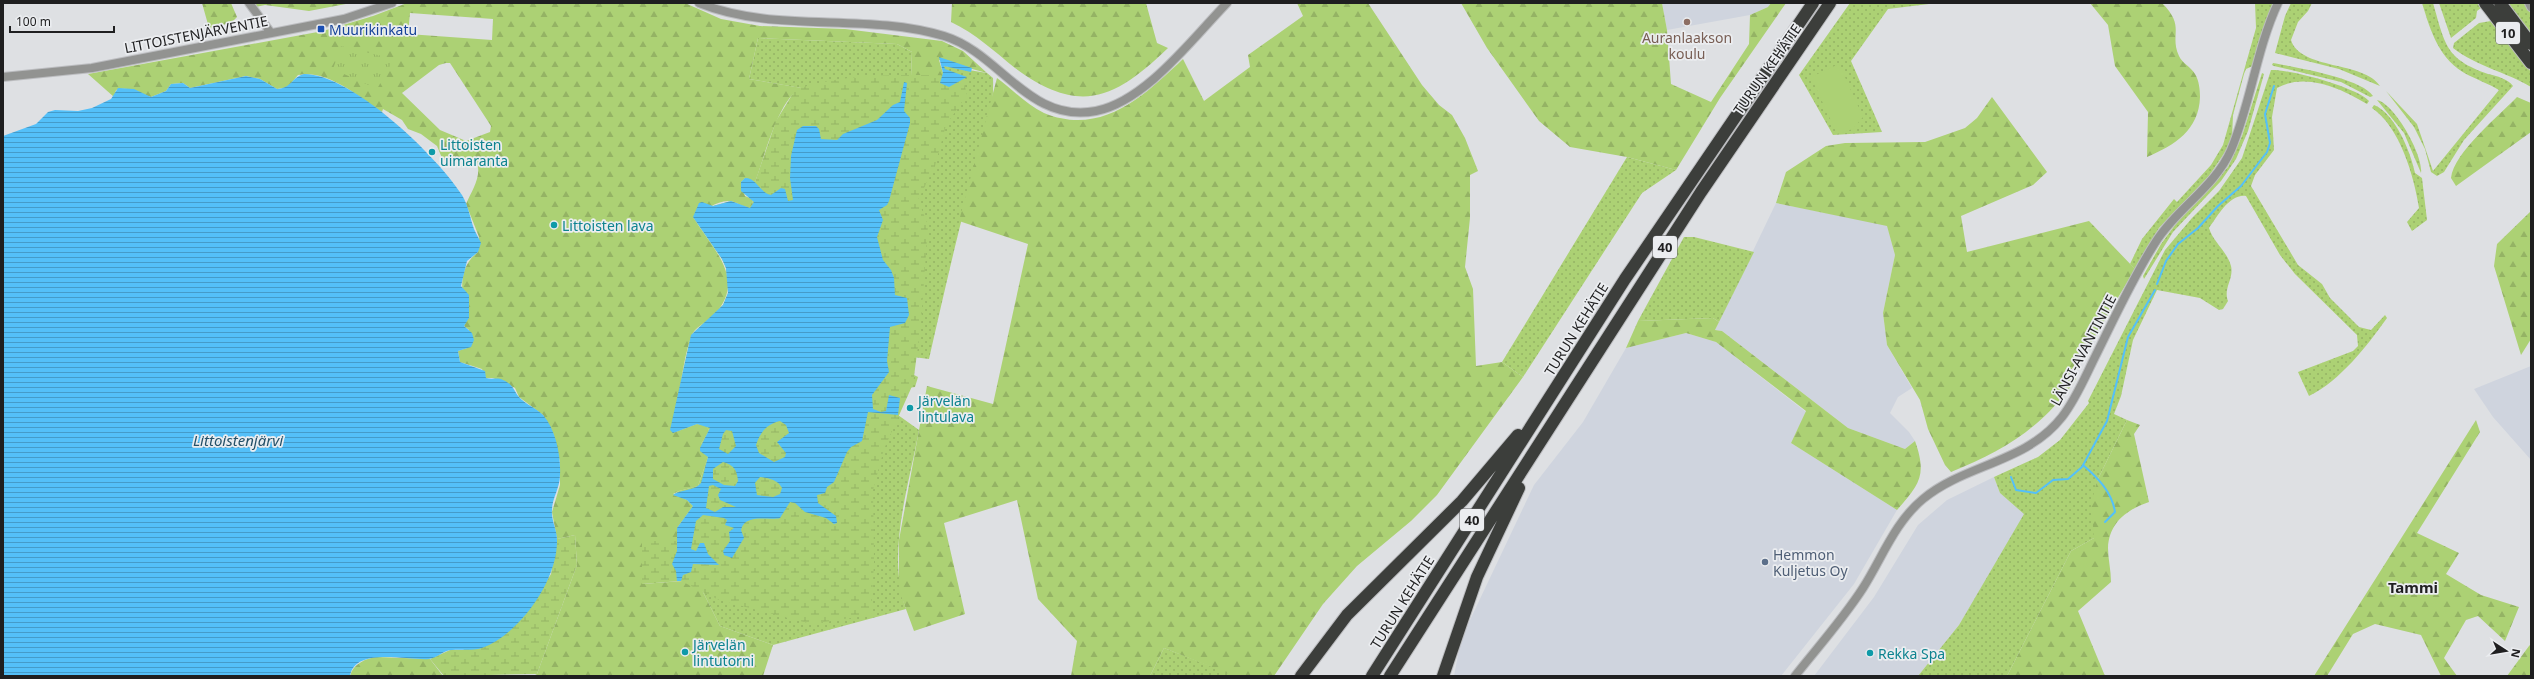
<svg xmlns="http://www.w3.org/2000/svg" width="2534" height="679" font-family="'Noto Sans',sans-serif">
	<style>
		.built { fill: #cfd4de }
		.grass { fill: url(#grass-dots) }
		.forest { fill: url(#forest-firs); fill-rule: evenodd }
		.wetland { fill: url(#wetland-marsh) }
		.park { fill: url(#park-tufts) }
		.pitch { fill: #acd174 }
		.water { fill: url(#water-rules); fill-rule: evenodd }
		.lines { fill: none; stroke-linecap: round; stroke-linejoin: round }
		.stream { stroke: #54c0f9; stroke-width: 2 }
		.minor-casing { stroke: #bcbdc0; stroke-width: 10 }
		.highway-casing { stroke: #bcbdc0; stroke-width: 14 }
		.minor { stroke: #929391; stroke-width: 8 }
		.highway { stroke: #3c3e3b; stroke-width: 12 }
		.education-dot { fill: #8d6e63; stroke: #ebedf0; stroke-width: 1.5 }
		.transit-dot { fill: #1a4fb4; stroke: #ebedf0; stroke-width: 1.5 }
		.culture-dot { fill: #0f9aa8; stroke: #ebedf0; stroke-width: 1.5 }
		.service-dot { fill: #5c6f8a; stroke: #ebedf0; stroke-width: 1.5 }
		.labels { text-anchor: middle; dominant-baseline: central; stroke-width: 3.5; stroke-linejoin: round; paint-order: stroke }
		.shield { fill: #ebedf0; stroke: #5c5d5e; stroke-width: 1 }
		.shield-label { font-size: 13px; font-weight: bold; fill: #1f1f20 }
		.transit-label { font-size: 14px; fill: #164399; stroke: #ebedf0; text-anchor: start }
		.street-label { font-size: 14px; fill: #1f1f20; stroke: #ebedf0 }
		.education-label { font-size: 14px; fill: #785e54; stroke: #ebedf0 }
		.culture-label { font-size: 14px; fill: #0d838f; stroke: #ebedf0; text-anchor: start }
		.service-label { font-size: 14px; fill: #4e5e75; stroke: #ebedf0; text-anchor: start }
		.water-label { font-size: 15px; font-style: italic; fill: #245068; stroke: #ebedf0 }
		.neighbourhood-label { font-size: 15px; font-weight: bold; fill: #1f1f20; stroke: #ebedf0 }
	</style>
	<defs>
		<pattern id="grass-dots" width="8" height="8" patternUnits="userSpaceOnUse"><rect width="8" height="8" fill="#acd174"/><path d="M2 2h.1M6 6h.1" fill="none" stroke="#94b364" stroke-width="1.8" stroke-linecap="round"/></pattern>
		<pattern id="forest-firs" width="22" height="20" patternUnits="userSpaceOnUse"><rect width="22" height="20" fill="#acd174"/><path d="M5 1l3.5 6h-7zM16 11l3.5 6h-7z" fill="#94b364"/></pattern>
		<pattern id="wetland-marsh" width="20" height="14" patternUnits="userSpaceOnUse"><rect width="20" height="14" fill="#acd174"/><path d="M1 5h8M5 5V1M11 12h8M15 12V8" fill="none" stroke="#94b364"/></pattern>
		<pattern id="park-tufts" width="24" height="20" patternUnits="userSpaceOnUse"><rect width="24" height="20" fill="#acd174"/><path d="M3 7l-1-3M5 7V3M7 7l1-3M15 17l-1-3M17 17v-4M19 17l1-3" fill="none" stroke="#94b364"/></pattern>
		<pattern id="water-rules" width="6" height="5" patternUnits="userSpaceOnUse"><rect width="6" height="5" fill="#54c0f9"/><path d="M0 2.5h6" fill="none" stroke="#459bc9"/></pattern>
	</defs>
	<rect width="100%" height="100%" fill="#dee0e3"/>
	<path class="built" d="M1662,3H1771L1768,7L1750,15L1667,30Z
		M1776,203L1887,225L1895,255L1883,313L1887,345L1912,388L1898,397L1890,413L1909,432L1915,441L1905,449L1848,428L1722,331L1715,330Z
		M1686,333L1716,342L1806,412L1791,443L1897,510L1854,584L1781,676H1454L1461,639L1534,485L1583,422L1626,348Z
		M2531,366V460L2493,417L2474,389Z
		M1994,477L2000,493L2025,514L1959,625L1918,676H1814L1874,597L1918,525L1947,500Z"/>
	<path class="grass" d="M1850,3L1929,4L1888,9L1851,61L1882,132L1833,135L1799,75Z
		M2255,3H2273L2253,66L2246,69L2244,74L2233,115L2232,137L2227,149L2209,176L2159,228L2135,269L2130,264L2142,239L2174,199L2177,202L2211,165L2223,145L2256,28Z
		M2291,3H2312L2308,11L2298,22L2291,40C2300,70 2364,61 2380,86L2339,69L2275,53L2285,16Z
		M2422,3H2433C2445,44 2445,59 2488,74C2497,76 2508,79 2513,86L2464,140L2444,172L2437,176L2431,172L2425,149L2414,127L2386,91L2417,124L2433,171L2499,90C2489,84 2478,80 2468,75C2439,60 2431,32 2422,3Z
		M2439,3H2477L2481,8L2477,11L2476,18L2451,38Z
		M2510,3H2524L2531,14V36L2510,8Z
		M2491,21L2531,72V87C2506,72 2476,66 2453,48L2454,43L2479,23Z
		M758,38L897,44L912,52L911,76L813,90L749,79Z
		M2273,63C2294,67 2362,78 2373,96L2370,97L2341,82L2274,66L2272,65Z
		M944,66L987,73L993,78C995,124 975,170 963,214C951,262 940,311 929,359L913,357L910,373L918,377L915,387L880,392Z
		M2271,70C2289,69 2356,87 2369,101L2367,104C2342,89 2306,72 2277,88L2272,117L2274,150L2255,175L2251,186L2298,265L2322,284L2330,298L2359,327L2371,330L2385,315L2387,318C2367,346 2340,381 2309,396L2298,372L2353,351L2358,346L2357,335L2295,274L2280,255L2246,196C2229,194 2218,216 2209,228C2213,242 2227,251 2231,266C2234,279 2223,288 2228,301L2223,309L2219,310L2200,298L2157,290L2133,340L2121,396L2114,414L2127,420L2097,481L2094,538L2071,551L2007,676H1918L1959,625L2024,514L2000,493L1994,477L2038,457L2060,440L2089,403L2088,401L2165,250L2192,218L2219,191L2242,158Z
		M2262,73L2264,74L2248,131L2236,159L2221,181L2173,232L2144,279L2143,276L2161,244L2178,221L2228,167L2242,136Z
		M2377,100C2394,103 2424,156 2421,173L2404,133Z
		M2374,105C2395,113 2411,153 2415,173L2422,178L2427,220L2412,231L2407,222L2419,208C2414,176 2400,127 2372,108Z
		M1627,157L1676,170L1642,193L1523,377L1502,362Z
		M1684,237H1694L1754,252L1719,322L1713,318L1638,321Z
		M898,415L919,430C909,486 886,553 906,609L773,645L720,626L702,590L682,578Z
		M1164,648L1234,675V676H1150Z"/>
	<path class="forest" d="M202,3H231L237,17L231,23L209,28Z
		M254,3H351L309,11L265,5L256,7Z
		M407,3H685L721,19L760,26L845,29L942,41L963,51L987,73L939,60L943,73L942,78L911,76L912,52L897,44L758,38L749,79L802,88C779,96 764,159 755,182L745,178L741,182L745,196L752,199L753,205C745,211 739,202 730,201C717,200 704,211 693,217C712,248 747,279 715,314C709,321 693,328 691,337C682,363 678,405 673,433L697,424L707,426L709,431L701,444L703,452L708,457L698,486L679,491L673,494L687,500L693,506L677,528V541L642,584L683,581L702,590L720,626L773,645L763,676H533L537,674L577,565L575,535L557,539L552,512L560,485V462L553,433L543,415L519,397L515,388L493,378H486L482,369L460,362L458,351L467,348L469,330L464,326L466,321C463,295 455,270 478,252L479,237L466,204C472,190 483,175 476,160L465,167L452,165L442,158L437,146L421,134L408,129L402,120L383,109L382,112C359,97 328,69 298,75L288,87L277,89L260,79L246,76L190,88L183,83L171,84L166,91L151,97C137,93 131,86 116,90L114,97L88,74L323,31L373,16ZM410,13L493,19L492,40L408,34ZM446,63H450L491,126L490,132L466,141L440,130L402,93L439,65Z
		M952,3H1146L1157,43L1168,48C1115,99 1080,116 1015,68C994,51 976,34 951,22Z
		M1297,3H1368L1422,85L1439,105L1452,115L1465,138L1478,171L1470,175V218L1465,267L1473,289L1476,366L1502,362L1523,377L1437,495L1411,521L1357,566L1323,604L1274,676H1234L1164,648L1150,676H1071L1077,641L1038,599L1017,500L944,523L965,614L914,631L899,590V540L927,386L993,404L1028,244L959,221L997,78C1012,89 1027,105 1044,113C1102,137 1145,95 1183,59L1204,101L1250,67L1248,55L1303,16Z
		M1461,3H1662L1667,30L1671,84L1711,102L1749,44L1750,15L1768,7L1771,3H1786L1720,98L1676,170L1627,157L1570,147L1539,121L1487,48Z
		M2090,3H2162C2186,27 2169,34 2179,56C2182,63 2191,67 2195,74C2199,80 2200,90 2200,97C2199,130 2175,145 2147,157L2148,112L2115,66L2108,25Z
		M1992,97L2047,172L2033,185L1961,216L1967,252L2089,221L2135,269L2091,343L2071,370L2076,379C2043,427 2004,451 1951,472L1945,465L1928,429L1920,400L1887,345L1883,313L1895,255L1887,226L1776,203L1786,172L1826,146L1845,143L1925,142L1965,128L1977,118Z
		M2517,97L2531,103V132L2456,186L2451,178C2454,152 2499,116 2517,97Z
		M2531,211V339L2521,355L2494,266L2497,244Z
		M1713,318L1719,322L1715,330L1722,331L1848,428L1905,449L1915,441C1927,475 1920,484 1897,510L1791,443L1806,411L1716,342L1686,333L1626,348L1638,321Z
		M2127,420L2140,425L2134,434L2149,502C2128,509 2109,522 2108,548C2108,559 2111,570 2111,582L2078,611L2105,676H2007L2071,551L2094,538L2091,505L2097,481Z
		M2476,420L2480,432L2417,533L2459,553L2446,574L2481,595L2519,607L2505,641L2478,616L2466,620L2444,658L2457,676H2441L2421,635L2375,624L2353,634L2327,676H2314Z
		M2531,644V676H2507L2529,646Z
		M377,657L430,659L443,676H350C353,664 366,658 377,657Z"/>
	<path class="wetland" d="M962,75L967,95L946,125L935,166L918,200L928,225L921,323L913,384L884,449L873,490L874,562L871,615L811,624L719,600L681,581L642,584V541H677V528L693,506L687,500L673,495L679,491L698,486L708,457L700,451L701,444L709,431L707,426L697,424L673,433L670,430L691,335L723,305L728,293L726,268L722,259L693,217L699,203L713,206L731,201L745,207L753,205L752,199L741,191V182L745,178L755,182L776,121L795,90C849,71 907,76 962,75Z
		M575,535L577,565L537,674L444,676L430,659L450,650H463L539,593L551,574L557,539Z"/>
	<path class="park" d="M341,46L394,59L377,89L333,69Z"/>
	<path class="pitch" d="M1839,64L1863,117L1853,129L1837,134L1811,77Z"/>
	<path class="water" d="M939,57L972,68L971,72L944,66L945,69L967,77L949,87L940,83L943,73Z
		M304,74C352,74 437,156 462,195C469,207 470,218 474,229C476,234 479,238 481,243L478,252L467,261L461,286L469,295V318L464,326L472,333L474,340L471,347L458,351L460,362L485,371L486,378C492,380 498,377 503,380C514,385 513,390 519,397C525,404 536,408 543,415C556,430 561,456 560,475C560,488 552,498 552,510C551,520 557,530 557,540C558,580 520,634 482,648C472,651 461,649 452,650C444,650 437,658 429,659C409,661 355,646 350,676H3V136L36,124L48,112L55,110L78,111L92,108L111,99L118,88L134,89L151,97L166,91L171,84L183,83L190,88L246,76L260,79L277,89C292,88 292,77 304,74Z
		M904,82L907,83L904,111L910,118V123L889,201L887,205L879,210L883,220L877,237L883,260L891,270L894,278L895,295L907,298L909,315L905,323L890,327L887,361L889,372L872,395L873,409L881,412L886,411L889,395L900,398L898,415L868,412L862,441L851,447L847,452L834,482L827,487L825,493L817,495L818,503L836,516L837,523L834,524L826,518L805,512L795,503L790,502L780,518C769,521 745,513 741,530L744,538L732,558L724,555L723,551L730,541L729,532L734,528L725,525L727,520L724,518L703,515L696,521L691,549L696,551L700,543H704L708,554L719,565L693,564L691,572L683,575L681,581H677L676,571L672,564L677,551V528L693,506L687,500L673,495C681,489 695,491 701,483L708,457L700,451V448L710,428L697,424L673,433L670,430L691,335L723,305L728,293L726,268L722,259L693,217L699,203L702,202L713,206L731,201L750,208L754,202L741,191V182L745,178C757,178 759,192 771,195L781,188L785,189L788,201L793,200L790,178L791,156L797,130L803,126H816L819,129L821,139L837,140L843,134L877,120L893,105L900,102ZM780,421L786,425L789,433L777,442L786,453L785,457L774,462L759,453L756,445C760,432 767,424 780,421ZM726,430L732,431L736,446L728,454L719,449L723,434ZM723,462C734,465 737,470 738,481L735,486L724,485L713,479V469ZM760,477C769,478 778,480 782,488L780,494L773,497L757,495L755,483ZM713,485L721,489L718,495L720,500L736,507H723L715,512L706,508L709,486Z"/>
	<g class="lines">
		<path class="stream" d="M2157,284L2166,261L2178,244L2198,228L2218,206L2241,186L2267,152L2270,143L2265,114L2274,86
			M2083,465C2098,478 2112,492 2115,512L2105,522
			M2011,477L2016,490L2036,493L2053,480L2068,479L2082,467L2107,421L2128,337L2155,290"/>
		<g class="minor-casing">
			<path id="minor" d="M249,3L271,33
				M699,3C776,34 864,12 944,36C1000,53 1029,124 1096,111C1146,101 1192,39 1227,3
				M2529,3L2531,7
				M3,77L92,68L344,19L392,3
				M1795,676C1818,647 1843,619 1863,588C1882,558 1895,522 1923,499C1965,464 2026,463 2062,417C2076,399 2085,377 2095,357C2114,319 2132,279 2155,243C2176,209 2215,187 2231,150C2251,103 2256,50 2278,3"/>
		</g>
		<g class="highway-casing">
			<path id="highway" d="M2485,3L2531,63
				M2500,3L2531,44
				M1301,676L1347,615L1462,501L1518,435
				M1372,676L1625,279L1813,3
				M1390,676L1701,192L1830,3
				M1443,676L1477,577L1519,488"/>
		</g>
		<use href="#minor" class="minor"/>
		<use href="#highway" class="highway"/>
	</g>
	<circle class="education-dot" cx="1687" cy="22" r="4"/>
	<rect class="transit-dot" x="317" y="25" width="8" height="8" rx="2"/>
	<g class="culture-dot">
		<circle cx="432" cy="152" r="4"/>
		<circle cx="554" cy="225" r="4"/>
		<circle cx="910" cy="408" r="4"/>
		<circle cx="685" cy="652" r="4"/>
		<circle cx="1870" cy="653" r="4"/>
	</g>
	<circle class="service-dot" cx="1765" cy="562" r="4"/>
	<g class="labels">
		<g class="shield">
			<rect x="2496" y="22" width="24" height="22" rx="3"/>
			<rect x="1653" y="236" width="24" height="22" rx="3"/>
			<rect x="1460" y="509" width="24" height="22" rx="3"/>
		</g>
		<g class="shield-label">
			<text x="2508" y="33">10</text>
			<text x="1665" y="247">40</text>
			<text x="1472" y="520">40</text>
		</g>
		<g class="transit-label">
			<text x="329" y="29">Muurikinkatu</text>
		</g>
		<g class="street-label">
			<text transform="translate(196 34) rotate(-11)">LITTOISTENJÄRVENTIE</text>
			<text transform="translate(1767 69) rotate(-55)">TURUN KEHÄTIE</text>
			<text transform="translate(1576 329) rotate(-58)">TURUN KEHÄTIE</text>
			<text transform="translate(2083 350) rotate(-62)">LÄNSI-AVANTINTIE</text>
			<text transform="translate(1402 602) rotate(-58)">TURUN KEHÄTIE</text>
		</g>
		<g class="education-label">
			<text x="1687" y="37">Auranlaakson<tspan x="1687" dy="16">koulu</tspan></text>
		</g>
		<g class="culture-label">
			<text x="440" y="144">Littoisten<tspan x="440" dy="16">uimaranta</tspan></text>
			<text x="562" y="225">Littoisten lava</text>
			<text x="918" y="400">Järvelän<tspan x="918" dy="16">lintulava</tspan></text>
			<text x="693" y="644">Järvelän<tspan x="693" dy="16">lintutorni</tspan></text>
			<text x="1878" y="653">Rekka Spa</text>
		</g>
		<g class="service-label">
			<text x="1773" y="554">Hemmon<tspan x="1773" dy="16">Kuljetus Oy</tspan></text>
		</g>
		<g class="water-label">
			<text x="238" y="440">Littoistenjärvi</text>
		</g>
		<g class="neighbourhood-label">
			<text x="2413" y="587">Tammi</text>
		</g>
	</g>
	<rect width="2534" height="679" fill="none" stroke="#1f1f20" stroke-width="8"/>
	<g transform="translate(2506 651) rotate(102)" stroke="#ebedf0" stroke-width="3" paint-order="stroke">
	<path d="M0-3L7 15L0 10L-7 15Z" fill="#1f1f20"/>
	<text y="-6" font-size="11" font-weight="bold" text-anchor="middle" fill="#1f1f20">N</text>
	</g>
	<path d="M10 26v6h104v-6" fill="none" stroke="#1f1f20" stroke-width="2"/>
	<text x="16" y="26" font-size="12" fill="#1f1f20" stroke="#ebedf0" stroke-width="3" paint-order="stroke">100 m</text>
</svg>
